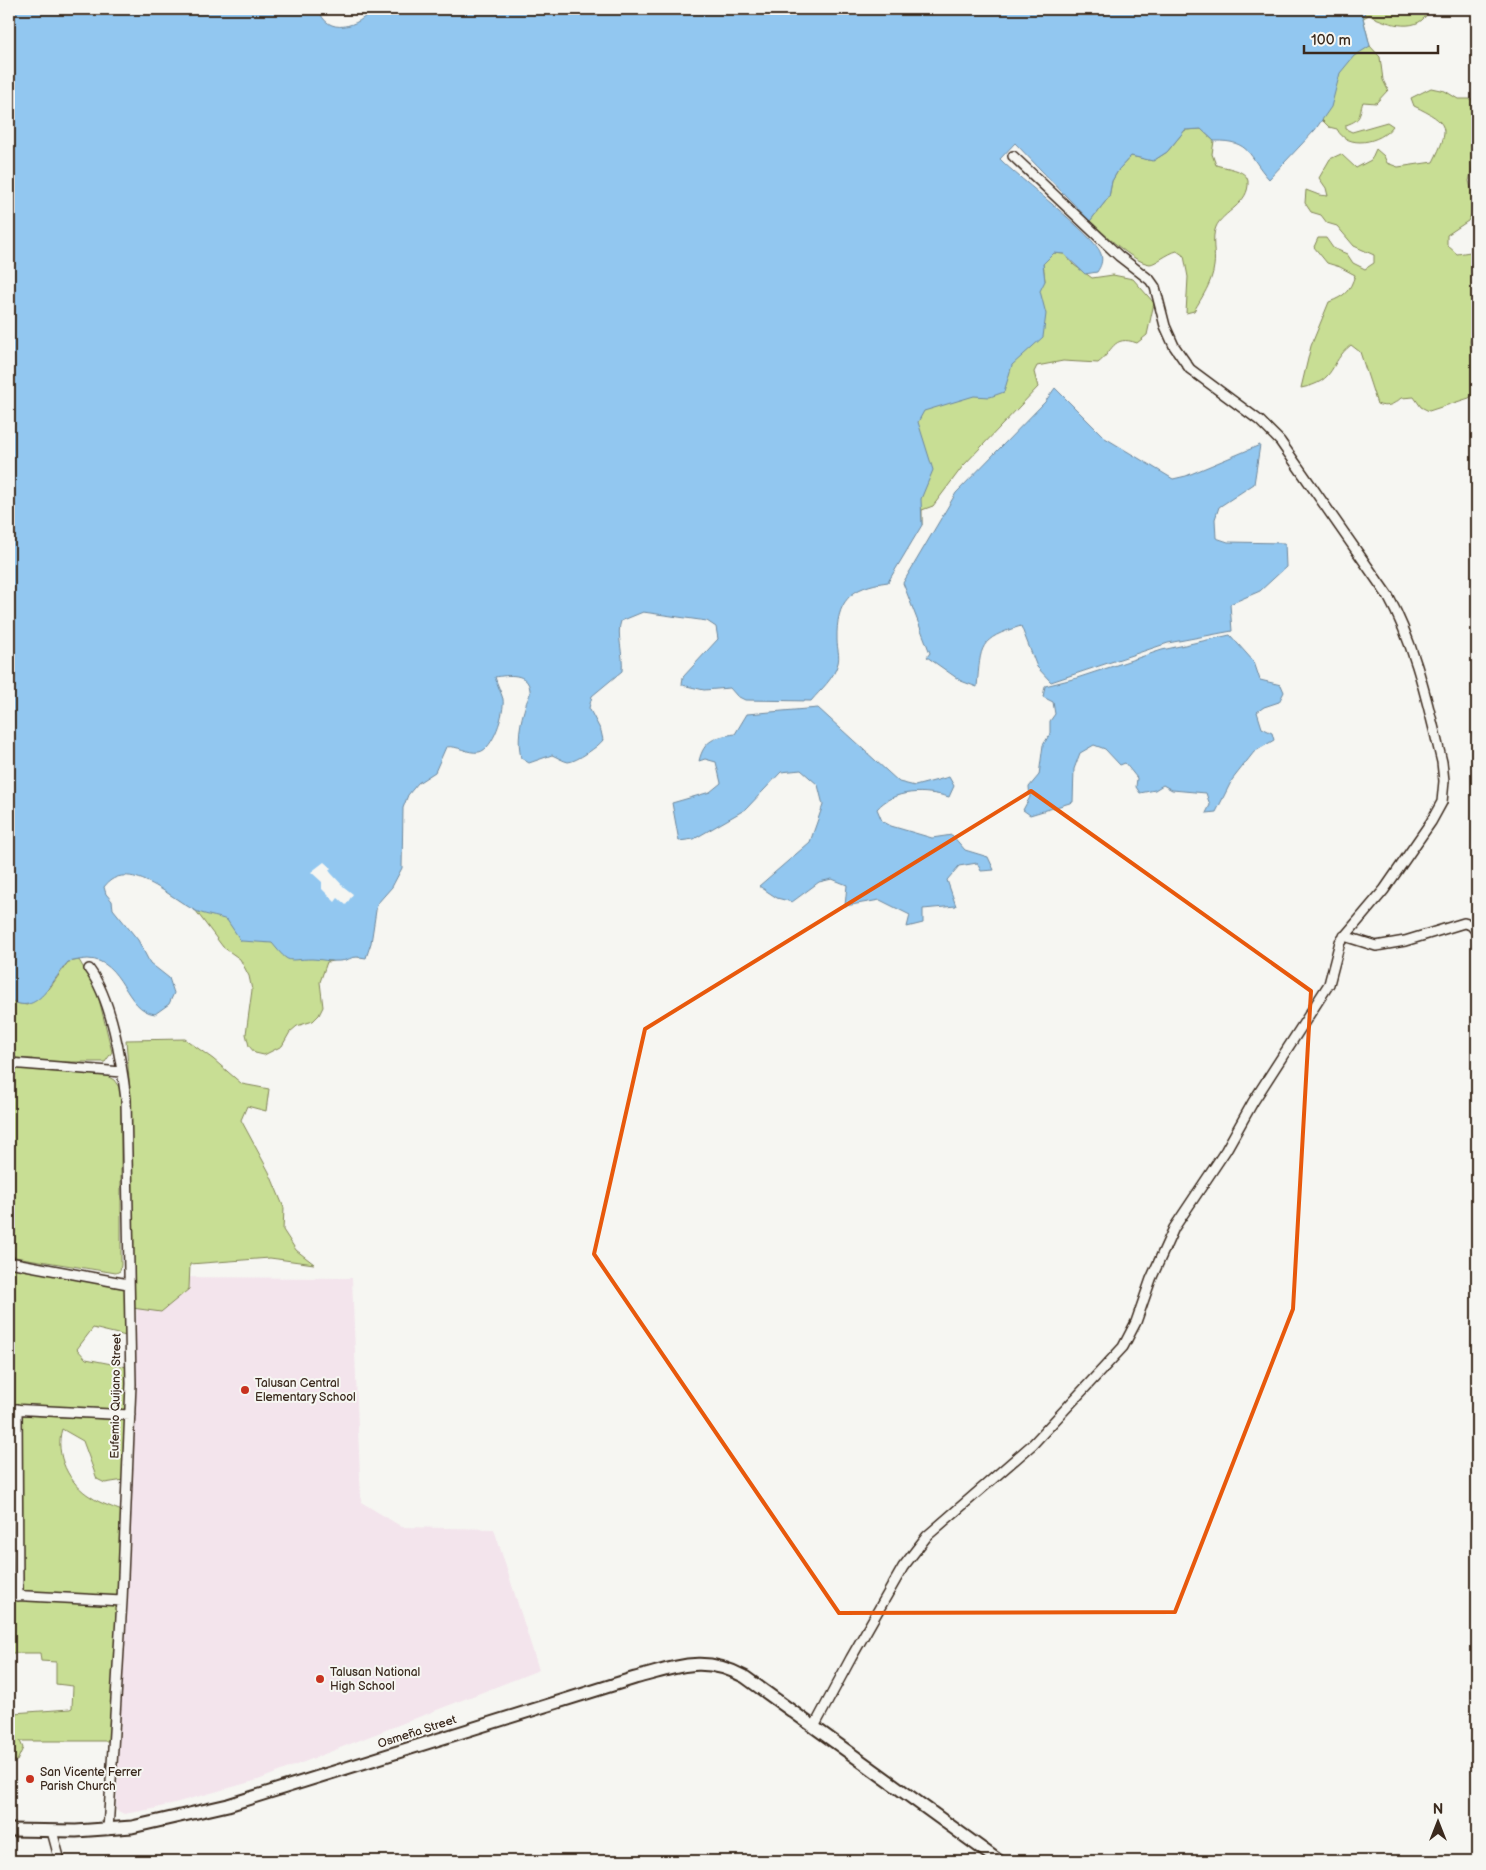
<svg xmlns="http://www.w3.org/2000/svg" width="1486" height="1870" font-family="'Balsamiq Sans',sans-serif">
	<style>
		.built { fill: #f3e4ec }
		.green { fill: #c8de94; stroke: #828459 }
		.water { fill: #92c7f0; stroke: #6f889c }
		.pier { fill: #f6f6f2 }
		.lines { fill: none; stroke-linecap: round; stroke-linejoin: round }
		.minor-casing { stroke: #3b2a1e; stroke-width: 12 }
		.major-casing { stroke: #3b2a1e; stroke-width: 15 }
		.minor { stroke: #f6f6f2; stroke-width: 9 }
		.major { stroke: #f6f6f2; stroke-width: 11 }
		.marked { fill: none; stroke: #e8590c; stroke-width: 4; stroke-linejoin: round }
		.poi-dot { fill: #c8321e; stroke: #f6f6f2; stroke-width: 2 }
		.labels { text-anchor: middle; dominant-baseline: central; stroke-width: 4; stroke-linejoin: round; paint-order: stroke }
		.poi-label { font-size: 12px; fill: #3b2a1e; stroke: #f6f6f2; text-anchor: start }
		.street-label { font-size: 12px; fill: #3b2a1e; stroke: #f6f6f2 }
	</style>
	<rect width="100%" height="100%" fill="#f6f6f2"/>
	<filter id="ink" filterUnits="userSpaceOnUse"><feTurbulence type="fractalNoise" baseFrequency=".02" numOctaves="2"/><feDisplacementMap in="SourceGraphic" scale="10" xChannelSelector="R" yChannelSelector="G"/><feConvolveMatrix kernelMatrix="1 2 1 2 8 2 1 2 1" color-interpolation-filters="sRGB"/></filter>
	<g filter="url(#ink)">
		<path class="built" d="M138,1277L352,1278L361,1502L402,1527L494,1529L539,1670L258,1780L153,1809L124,1814L116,1810L127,1596Z"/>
		<path class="green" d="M1275,9H1429C1421,35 1387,24 1369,15L1363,18L1370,46L1380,57L1383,80L1388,90L1376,103L1363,102C1358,116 1363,119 1346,125V129L1352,132L1387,122L1393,126C1381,143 1347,150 1337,129L1329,127L1322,120Z
			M1431,88L1445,91L1458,99H1477V150L1469,181L1476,206L1468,221L1447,235V245L1457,254L1477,251V324L1470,341L1471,351L1477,360V392L1469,398L1429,411L1421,407L1414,397L1401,398C1393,405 1387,408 1377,404L1360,352L1351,345C1328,363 1338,381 1301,388L1311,346L1329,302C1345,296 1350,291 1355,275L1340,267L1327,263L1314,247L1318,238H1326L1333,248L1347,254L1353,263L1365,269L1374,263V255L1354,246L1337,226L1327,223L1321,215L1311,212L1305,203L1306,190L1319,195L1328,196L1326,188L1319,178L1330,159L1341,154L1356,168L1371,160L1376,149L1384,156L1387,163L1398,167L1433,162C1450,128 1450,123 1414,106L1411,98Z
			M1201,129L1214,141L1212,154L1216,165C1225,168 1246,169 1248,181C1250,204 1222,212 1216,227C1211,238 1216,254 1214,266C1212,283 1202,297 1194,311L1186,313L1188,277L1184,256L1177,251C1168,253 1155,264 1150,264C1132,262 1104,233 1090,221L1109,197L1112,181L1119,169L1131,156L1153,161L1167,152L1185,130Z
			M1054,253L1064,254L1074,265L1092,278L1113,275L1133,279L1154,303L1147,335L1137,343C1112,334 1113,352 1098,363L1063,361L1037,366L1034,372L1038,387L963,466L933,506L922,510V525L786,511L1045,281L1043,263Z
			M176,875L245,933L360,957C352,955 338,961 327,962L320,982L323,1007L319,1015L313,1021L297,1026L290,1032L282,1046L264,1055L255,1053L249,1046L246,1034L252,990L249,976L240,959L223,947L196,911L157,886Z
			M79,960L97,991L112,1052L105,1062H36L32,1059L9,1058V999L15,1003L27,1005L49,989L68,962Z
			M185,1039L213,1059L242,1084L269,1089L266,1111L247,1106L241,1120L269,1172L284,1208L283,1230L296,1250L314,1264L270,1258L190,1264L189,1289L161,1312L132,1308L130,1092L126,1040Z
			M9,1068L105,1075L114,1080L121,1090V1265L120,1271L116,1273L9,1256Z
			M9,1266L125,1287L126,1336L93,1328L77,1349L86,1359L127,1367V1409L120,1411L9,1404Z
			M9,1412L14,1416L15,1565L14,1593H9Z
			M20,1415L127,1420L124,1480L105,1483L97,1479L83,1441L62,1429C54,1454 69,1484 91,1497C101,1504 113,1507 124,1512L121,1597L23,1591Z
			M9,1599L116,1605L119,1612L110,1741H20L23,1748L17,1761H9V1701H13V1713L70,1709L72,1708L73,1686L56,1684V1662L41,1661L40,1653H9Z"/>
		<path class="water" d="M9,9H319C326,37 360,27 372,9H1366L1363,18L1370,46L1354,56L1340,73L1331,107L1315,130L1269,179C1248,156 1251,140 1214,141L1201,129L1185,130L1167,152L1153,161L1131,156L1119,169L1112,181L1109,197L1090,221L1015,143L1000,159C1018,178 1096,236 1101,254C1103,261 1101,266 1097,272L1085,274L1064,254L1054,253L1043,264L1045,281L1040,291L1046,314L1043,337L1012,365L1004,392L990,397L974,396L924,411L918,422L933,470L921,499L922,525L888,582C850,587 836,601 837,640C837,649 840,655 838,663C834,679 821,689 811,701L745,700L737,696L730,688L704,690L682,685L683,677L718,639L716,627L707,621L643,612L621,621C616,634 624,655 622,671L592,696L589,708L601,731L603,740C599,746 576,762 568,762C563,761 557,757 552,755L529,763L521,758C517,740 520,722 526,704C527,700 531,695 530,690C528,672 508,675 495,677C497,684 501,692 503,699C505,712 493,750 479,752C467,754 458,745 446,747L435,772L418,783L408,795L403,808L402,868L392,887L377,904L371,943L366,958C350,955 352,960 340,961C330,962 321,959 312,959C286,959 291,966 272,943L241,941L227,920C217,916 203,915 194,910C171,898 127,856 104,887L106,894L112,901L113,909L138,940L150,963L169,978L174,993L169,1004L155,1014C124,1010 124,960 88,959C82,959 74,961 68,962C52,979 38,1019 9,999Z
			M1055,388L1105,438L1173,479L1186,476L1260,445L1254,484L1219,507L1215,519L1216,538L1228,542L1285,543L1286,567L1260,591L1230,604L1232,631L1168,643L1051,682L1037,667L1021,626C978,639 981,645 977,687L961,681L927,657L930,653L903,583L956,493L1045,402Z
			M1230,635L1254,662L1260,680L1281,685L1284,692L1279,702L1264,707L1257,712L1262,728L1272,733L1274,740L1254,752L1232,780L1216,812L1206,813L1210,805L1206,793L1172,790L1163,785L1155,790L1140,793L1136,787L1137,778L1125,763L1120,765L1105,749L1094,745L1080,753L1074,769L1073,802L1030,815L1023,810L1030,797L1029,787L1039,775L1043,745L1050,734V721L1055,714L1053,702L1043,697L1045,686L1077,678L1162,650Z
			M818,708L899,782L915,786L949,777L954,786L949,797C925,790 894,789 877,809L882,821L891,826L932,838L952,835L965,850L988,857L994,870L981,871L977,863L959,866L947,880L956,906L923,909V923L907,927L910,915L880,900L845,906L847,885L832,879L819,882L792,902L777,898L759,886L810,842L823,805L818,785L801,770L781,772L746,809L694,839L679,841L672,803L710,792L721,783L716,762L705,759L699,761C704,740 715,737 735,734L747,714Z"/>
		<path class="pier" d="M324,862L331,868L329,870L331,873L344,887L353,894L346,905L338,898L335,902L322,889V882L311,872Z"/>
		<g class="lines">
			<g class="minor-casing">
				<path id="minor" d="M1344,936L1376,946L1405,941L1464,923L1471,925L1477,932
					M89,969C112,1000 121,1060 126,1099L131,1384L122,1601L108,1830
					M9,1063L122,1072
					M9,1262L128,1284
					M9,1409L130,1415
					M17,1409L18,1596
					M9,1595L122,1601
					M814,1727L851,1658L903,1567L927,1536L1033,1444L1123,1347L1136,1322L1151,1279L1174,1228L1226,1150L1253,1102L1329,984L1340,942L1384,890L1431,822L1442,802L1444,781L1442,762C1428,706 1416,647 1388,596L1280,441L1260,421L1190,369L1174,346L1165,326L1155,287L1150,280L1119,256L1013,156
					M52,1831L60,1861"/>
			</g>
			<g class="major-casing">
				<path id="major" d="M9,1830L76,1831L132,1827L228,1805L635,1678C678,1667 703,1654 745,1677L999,1861"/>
			</g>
			<use href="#minor" class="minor"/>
			<use href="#major" class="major"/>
		</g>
	</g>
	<path class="marked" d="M1031,791L1311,991L1293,1309L1175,1612L839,1613L594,1254L645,1029Z"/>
	<g class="poi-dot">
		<circle cx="245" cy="1390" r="5"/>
		<circle cx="320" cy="1679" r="5"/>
		<circle cx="30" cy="1779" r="5"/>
	</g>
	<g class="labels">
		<g class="poi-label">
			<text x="255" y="1383">Talusan Central<tspan x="255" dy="14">Elementary School</tspan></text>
			<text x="330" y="1672">Talusan National<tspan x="330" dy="14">High School</tspan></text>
			<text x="40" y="1772">San Vicente Ferrer<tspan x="40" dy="14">Parish Church</tspan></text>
		</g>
		<g class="street-label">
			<text transform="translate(116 1396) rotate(-89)">Eufemio Quijano Street</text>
			<text transform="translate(417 1732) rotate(-18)">Osmeña Street</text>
		</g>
	</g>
	<rect width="1486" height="1870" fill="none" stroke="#f6f6f2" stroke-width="30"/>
	<rect x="15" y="15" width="1456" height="1840" fill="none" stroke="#3b2a1e" stroke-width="2" filter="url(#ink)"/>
	<g transform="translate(1438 1822)" stroke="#f6f6f2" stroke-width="4" paint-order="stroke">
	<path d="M0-4L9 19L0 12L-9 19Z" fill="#3b2a1e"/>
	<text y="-8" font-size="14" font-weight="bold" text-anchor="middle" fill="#3b2a1e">N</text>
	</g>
	<path d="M1304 45v8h134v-8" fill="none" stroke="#3b2a1e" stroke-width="2.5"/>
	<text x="1311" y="45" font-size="15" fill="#3b2a1e" stroke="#f6f6f2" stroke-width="4" paint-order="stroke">100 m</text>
</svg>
